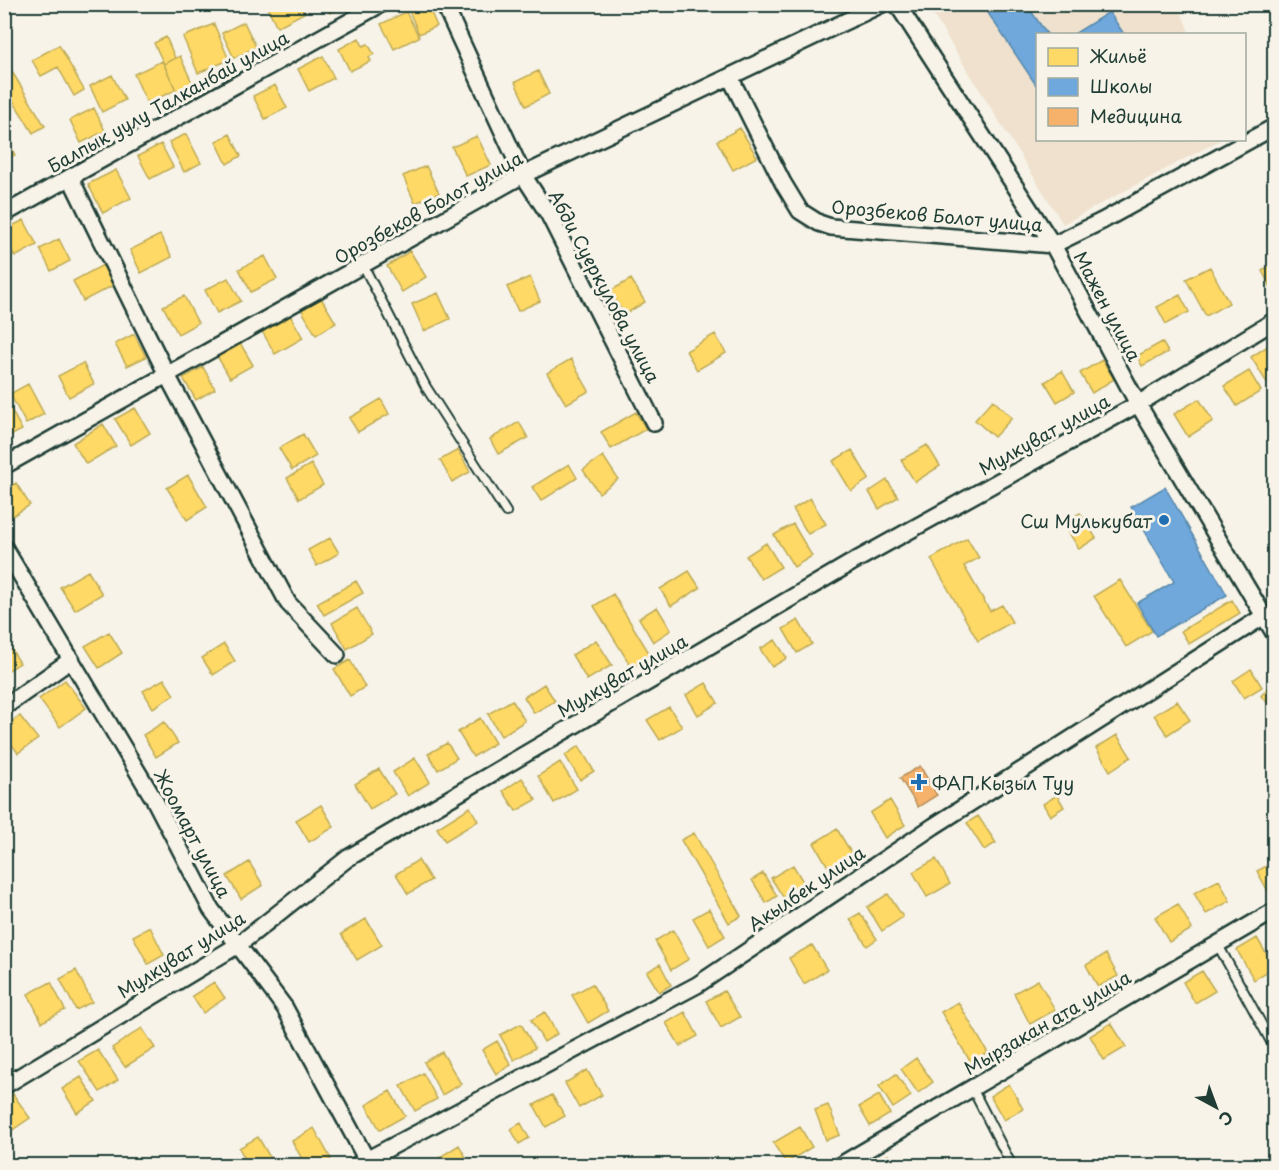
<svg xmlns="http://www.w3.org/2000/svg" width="1279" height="1170" font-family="'Playpen Sans',sans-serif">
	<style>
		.built { fill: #efe1cd }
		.homes { fill: #ffd966; stroke: #bcaa57; stroke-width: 1.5 }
		.schools { fill: #6fa8dc; stroke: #5788aa; stroke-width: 1.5 }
		.health { fill: #f6b26b; stroke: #b68f5a; stroke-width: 1.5 }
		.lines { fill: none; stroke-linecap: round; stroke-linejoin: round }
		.lane-casing { stroke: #1f3d34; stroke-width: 12 }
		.street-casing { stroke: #1f3d34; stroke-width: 20 }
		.lane { stroke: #f7f3e8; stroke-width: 8 }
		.street { stroke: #f7f3e8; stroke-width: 15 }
		.poi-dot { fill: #1f6fb2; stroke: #f7f3e8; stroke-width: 2 }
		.labels { text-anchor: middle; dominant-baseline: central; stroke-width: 6; stroke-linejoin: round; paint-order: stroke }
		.street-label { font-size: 18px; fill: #1f3d34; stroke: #f7f3e8 }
		.poi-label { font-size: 18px; fill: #1f3d34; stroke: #f7f3e8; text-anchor: end }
	</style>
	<rect width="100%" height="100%" fill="#f7f3e8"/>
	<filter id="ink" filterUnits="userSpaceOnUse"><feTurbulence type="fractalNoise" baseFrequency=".0167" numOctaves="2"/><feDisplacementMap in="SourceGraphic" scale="12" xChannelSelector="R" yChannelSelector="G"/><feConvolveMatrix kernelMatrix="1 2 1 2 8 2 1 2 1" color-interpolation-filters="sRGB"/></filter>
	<g filter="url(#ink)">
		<path class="built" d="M927,5H1178L1190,34H1038V140H1220L1063,224Z"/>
		<path class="homes" d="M266,4H300L304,13L277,27Z
			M326,4H348L330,13Z
			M406,4H427L437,26L419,34Z
			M406,12L419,37L394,49L381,24Z
			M244,22L256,47L234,58L222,33Z
			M214,24L229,60L198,73L183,37Z
			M166,37L175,58L164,64L154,43Z
			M359,38L363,46L368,44L374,54L369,57L371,61L350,71L339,49Z
			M59,45L84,90L74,96L58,67L41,76L32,60Z
			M180,56L194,87L178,95L164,64Z
			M323,56L334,78L309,91L298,69Z
			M162,61L176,90L147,103L134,74Z
			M11,70L45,126L33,133L4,86V74Z
			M538,71L549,94L526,106L515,82Z
			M112,75L125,100L102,112L90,86Z
			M275,85L287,108L265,119L253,96Z
			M94,108L105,131L81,143L70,120Z
			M740,128L757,157L733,170L717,141Z
			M4,134L15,155L4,160Z
			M186,134L201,163L184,172L169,142Z
			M230,134L241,156L227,164L216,141Z
			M477,136L491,165L466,176L452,147Z
			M161,144L173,167L150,179L138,156Z
			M426,166L439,193L415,203L403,176Z
			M116,170L131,198L103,213L88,184Z
			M24,220L37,245L15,257L4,236V230Z
			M160,235L172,257L141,273L130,250Z
			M59,239L70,261L51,271L40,249Z
			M410,251L426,277L402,292L387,266Z
			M265,256L277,279L251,292L239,269Z
			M1274,263V293L1262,271Z
			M103,265L114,285L83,301L73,281Z
			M1210,267L1229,303L1206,316L1186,279Z
			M530,277L540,301L518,311L507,287Z
			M228,278L241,301L217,313L205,290Z
			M631,279L645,302L624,315L610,291Z
			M438,293L450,319L424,331L412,304Z
			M1180,295L1189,312L1166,324L1157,307Z
			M184,296L198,323L178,334L163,306Z
			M321,298L336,323L316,335L301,309Z
			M290,315L303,338L275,354L262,331Z
			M134,334L146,357L127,366L115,344Z
			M715,334L726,353L697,370L686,351Z
			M1162,342L1168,352L1142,366L1137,356Z
			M1274,342V378L1267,383L1251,357Z
			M240,343L253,365L230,378L217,356Z
			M571,359L589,391L566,404L547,373Z
			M1102,360L1114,379L1092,393L1080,373Z
			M83,363L94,384L69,397L58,376Z
			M203,367L215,389L196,400L183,378Z
			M1062,371L1074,392L1057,402L1045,382Z
			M1249,371L1261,391L1237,406L1224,386Z
			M28,384L44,414L26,424L10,394Z
			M381,399L389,414L358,432L349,418Z
			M1199,399L1213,421L1188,437L1174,414Z
			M993,400L1012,418L994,437L975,420Z
			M7,402L22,430L4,439V404Z
			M135,408L150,433L131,445L115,419Z
			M636,412L646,429L611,449L601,432Z
			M519,422L528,438L498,454L490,439Z
			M103,424L116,446L86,464L73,443Z
			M303,434L316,456L292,470L279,448Z
			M927,445L940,466L915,482L901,460Z
			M458,450L470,472L452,482L440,460Z
			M852,450L869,479L851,491L833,461Z
			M603,456L618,479L599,493L583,470Z
			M311,464L323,485L299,499L287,478Z
			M569,464L577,478L541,501L532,487Z
			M188,475L207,507L187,520L167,488Z
			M887,480L898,497L879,509L869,492Z
			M16,483L30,505L9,518L4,510V490Z
			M810,498L826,524L808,534L793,509Z
			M1080,513L1096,538L1079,549L1063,523Z
			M793,524L812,556L794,567L774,535Z
			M330,538L339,553L317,566L308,550Z
			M967,538L979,558L964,566L990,611L1002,605L1012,622L978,641L931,559Z
			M766,543L781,567L761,579L746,556Z
			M88,571L102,594L75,610L60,587Z
			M689,571L700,588L671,606L660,589Z
			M1120,580L1152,631L1126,647L1094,596Z
			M356,581L363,593L324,615L317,603Z
			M613,594L651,656L632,668L594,606Z
			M1232,600L1240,613L1189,644L1181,631Z
			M657,607L671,630L653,642L639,618Z
			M357,608L372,634L347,649L332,623Z
			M798,620L812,644L797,653L783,629Z
			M109,632L122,653L99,668L85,646Z
			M5,639L20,663L4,673V640Z
			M596,640L612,665L587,680L572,655Z
			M775,640L787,658L772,667L760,649Z
			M224,644L235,661L213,675L202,658Z
			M350,660L365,687L350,696L334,669Z
			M1251,669L1262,687L1244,698L1233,681Z
			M164,679L174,695L153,708L143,691Z
			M65,680L86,708L60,727L39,699Z
			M1274,681V709L1261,696Z
			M706,683L718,703L698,715L686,695Z
			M544,684L555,701L534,713L524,697Z
			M512,700L525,721L501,736L488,714Z
			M1177,701L1190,720L1167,735L1154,715Z
			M669,707L682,727L660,740L647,720Z
			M20,716L38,739L18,753L4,734V727Z
			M480,718L495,743L473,757L458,732Z
			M164,722L178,743L156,757L143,735Z
			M1117,735L1131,757L1110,771L1096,748Z
			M447,743L457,758L438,770L428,754Z
			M579,746L594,771L580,780L565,755Z
			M415,758L430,782L408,796L393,772Z
			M560,762L577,789L554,803L538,776Z
			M379,769L395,794L370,809L355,784Z
			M522,778L536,800L516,811L503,791Z
			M1057,795L1064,807L1050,816L1043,804Z
			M890,800L905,825L885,838L870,813Z
			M321,805L334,827L309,842L296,820Z
			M470,807L478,821L445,841L437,828Z
			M978,816L996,843L984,850L967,823Z
			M837,829L853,856L830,870L814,843Z
			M694,833L741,916L729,923L681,840Z
			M936,859L950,884L927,897L913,872Z
			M418,860L431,880L408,894L396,874Z
			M249,862L263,885L241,899L227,876Z
			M1274,862V888L1268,891L1257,871Z
			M793,865L806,887L785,900L771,878Z
			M763,873L777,896L766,903L752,880Z
			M1219,880L1230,901L1206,914L1194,893Z
			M888,894L903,917L882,931L867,907Z
			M1178,904L1192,929L1169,942L1155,917Z
			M709,909L725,936L709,946L693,918Z
			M860,913L877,939L867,946L850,919Z
			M366,919L382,945L357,960L341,934Z
			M150,927L164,955L148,964L133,936Z
			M673,930L689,959L671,970L655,941Z
			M1257,938L1274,967L1254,980L1237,950Z
			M812,945L827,970L804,984L789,958Z
			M1106,954L1118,976L1098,987L1086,965Z
			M660,964L671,985L659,992L647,972Z
			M76,970L92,1002L76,1010L60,979Z
			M1202,971L1215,991L1195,1003L1183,982Z
			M1038,980L1055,1010L1030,1024L1014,993Z
			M51,982L65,1010L42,1022L28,994Z
			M214,982L225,998L203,1013L192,996Z
			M592,984L608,1011L588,1023L572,995Z
			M724,991L740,1017L721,1028L706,1001Z
			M958,1002L988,1053L971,1063L941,1012Z
			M545,1012L557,1034L544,1042L531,1020Z
			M685,1012L698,1036L680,1046L666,1023Z
			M1111,1023L1126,1047L1104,1060L1090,1036Z
			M521,1024L535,1048L514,1060L500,1035Z
			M142,1028L155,1048L125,1067L112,1048Z
			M497,1041L511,1065L496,1074L482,1050Z
			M98,1050L118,1080L100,1092L79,1061Z
			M442,1052L461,1084L442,1095L424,1062Z
			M916,1058L933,1082L918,1093L901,1069Z
			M587,1070L602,1095L579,1108L565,1083Z
			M423,1073L437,1099L415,1111L401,1086Z
			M896,1074L911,1096L893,1108L879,1086Z
			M81,1077L96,1101L77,1113L62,1089Z
			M1009,1084L1023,1109L1004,1120L990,1096Z
			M390,1091L405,1116L380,1130L366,1105Z
			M13,1094L30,1118L8,1133L4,1128V1100Z
			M552,1095L565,1116L546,1127L534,1105Z
			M879,1095L890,1114L870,1126L859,1107Z
			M828,1105L840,1135L826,1140L815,1110Z
			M521,1123L529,1138L519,1144L511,1129Z
			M800,1127L812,1147L786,1163L773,1143Z
			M314,1128L331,1159L319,1166H306L292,1141Z
			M258,1137L275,1166H249L239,1148Z
			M459,1145L471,1166H445L440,1157Z
			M888,1155L894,1166H870Z"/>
		<path class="schools" d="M982,4H1041L1031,11L1047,34H1038V88Z
			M1109,12L1124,34H1074Z
			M1165,487L1227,595L1156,636L1137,603L1174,582L1131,507Z"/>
		<path class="health" d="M920,766L937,795L918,807L900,778Z"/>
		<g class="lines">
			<g class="lane-casing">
				<path id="lane" d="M363,265L426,387L506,512
					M1218,945L1274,1047
					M972,1088L1012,1166"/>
			</g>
			<g class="street-casing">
				<path id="street" d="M444,4L523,175L549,215L654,423
					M897,4L1053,245L1138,404L1274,633
					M730,77L783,183L800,211L819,223L831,227L1053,245L1102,221L1274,127
					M70,177L167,375L288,603L337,655
					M4,214L381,4
					M4,466L523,175L882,4
					M4,547L155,801L211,909L285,1008L370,1166
					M4,707L71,660
					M4,1086L238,945L348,858L851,563L1138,404L1274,321
					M355,1166L697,985L934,826L1264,616
					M839,1166L1274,911"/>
			</g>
			<use href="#lane" class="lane"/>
			<use href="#street" class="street"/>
		</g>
	</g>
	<g class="poi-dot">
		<circle cx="1164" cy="520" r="6"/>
		<path d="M916 773h6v6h6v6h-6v6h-6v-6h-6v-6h6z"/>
	</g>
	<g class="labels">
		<g class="street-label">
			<text transform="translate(168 101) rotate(-29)">Балпык уулу Талканбай улица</text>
			<text transform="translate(428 207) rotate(-29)">Орозбеков Болот улица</text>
			<text transform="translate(937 215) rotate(5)">Орозбеков Болот улица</text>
			<text transform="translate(605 286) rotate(62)">Абди Суеркулова улица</text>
			<text transform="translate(1108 306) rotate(62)">Мажен улица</text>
			<text transform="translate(1044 434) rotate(-29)">Мулкуват улица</text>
			<text transform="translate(622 675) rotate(-30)">Мулкуват улица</text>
			<text transform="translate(193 833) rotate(62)">Жоомарт улица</text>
			<text transform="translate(806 888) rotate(-34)">Акылбек улица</text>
			<text transform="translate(181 954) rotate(-32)">Мулкуват улица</text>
			<text transform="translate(1047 1022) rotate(-30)">Мырзакан ата улица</text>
		</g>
		<g class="poi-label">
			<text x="1152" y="520">Сш Мулькубат</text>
			<text x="932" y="782" text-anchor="start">ФАП Кызыл Туу</text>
		</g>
	</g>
	<rect width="1279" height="1170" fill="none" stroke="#f7f3e8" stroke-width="24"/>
	<rect x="12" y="12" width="1255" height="1146" fill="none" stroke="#1f3d34" stroke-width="2" filter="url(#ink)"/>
	<rect x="1036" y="33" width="210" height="108" fill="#f7f3e8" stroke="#a1aaa0" stroke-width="1.5"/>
	<rect x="1048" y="48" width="30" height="18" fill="#ffd966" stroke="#a1aaa0" stroke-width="1.5"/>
	<text x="1090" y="63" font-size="18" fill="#1f3d34">Жильё</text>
	<rect x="1048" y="78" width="30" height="18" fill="#6fa8dc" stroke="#a1aaa0" stroke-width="1.5"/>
	<text x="1090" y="93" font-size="18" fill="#1f3d34">Школы</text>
	<rect x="1048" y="108" width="30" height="18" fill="#f6b26b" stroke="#a1aaa0" stroke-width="1.5"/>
	<text x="1090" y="123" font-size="18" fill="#1f3d34">Медицина</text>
	<g transform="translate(1216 1107) rotate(139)" stroke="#f7f3e8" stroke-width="4.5" paint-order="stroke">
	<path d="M0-4.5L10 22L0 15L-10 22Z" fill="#1f3d34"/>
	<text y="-9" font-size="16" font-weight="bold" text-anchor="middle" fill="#1f3d34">С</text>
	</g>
</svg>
